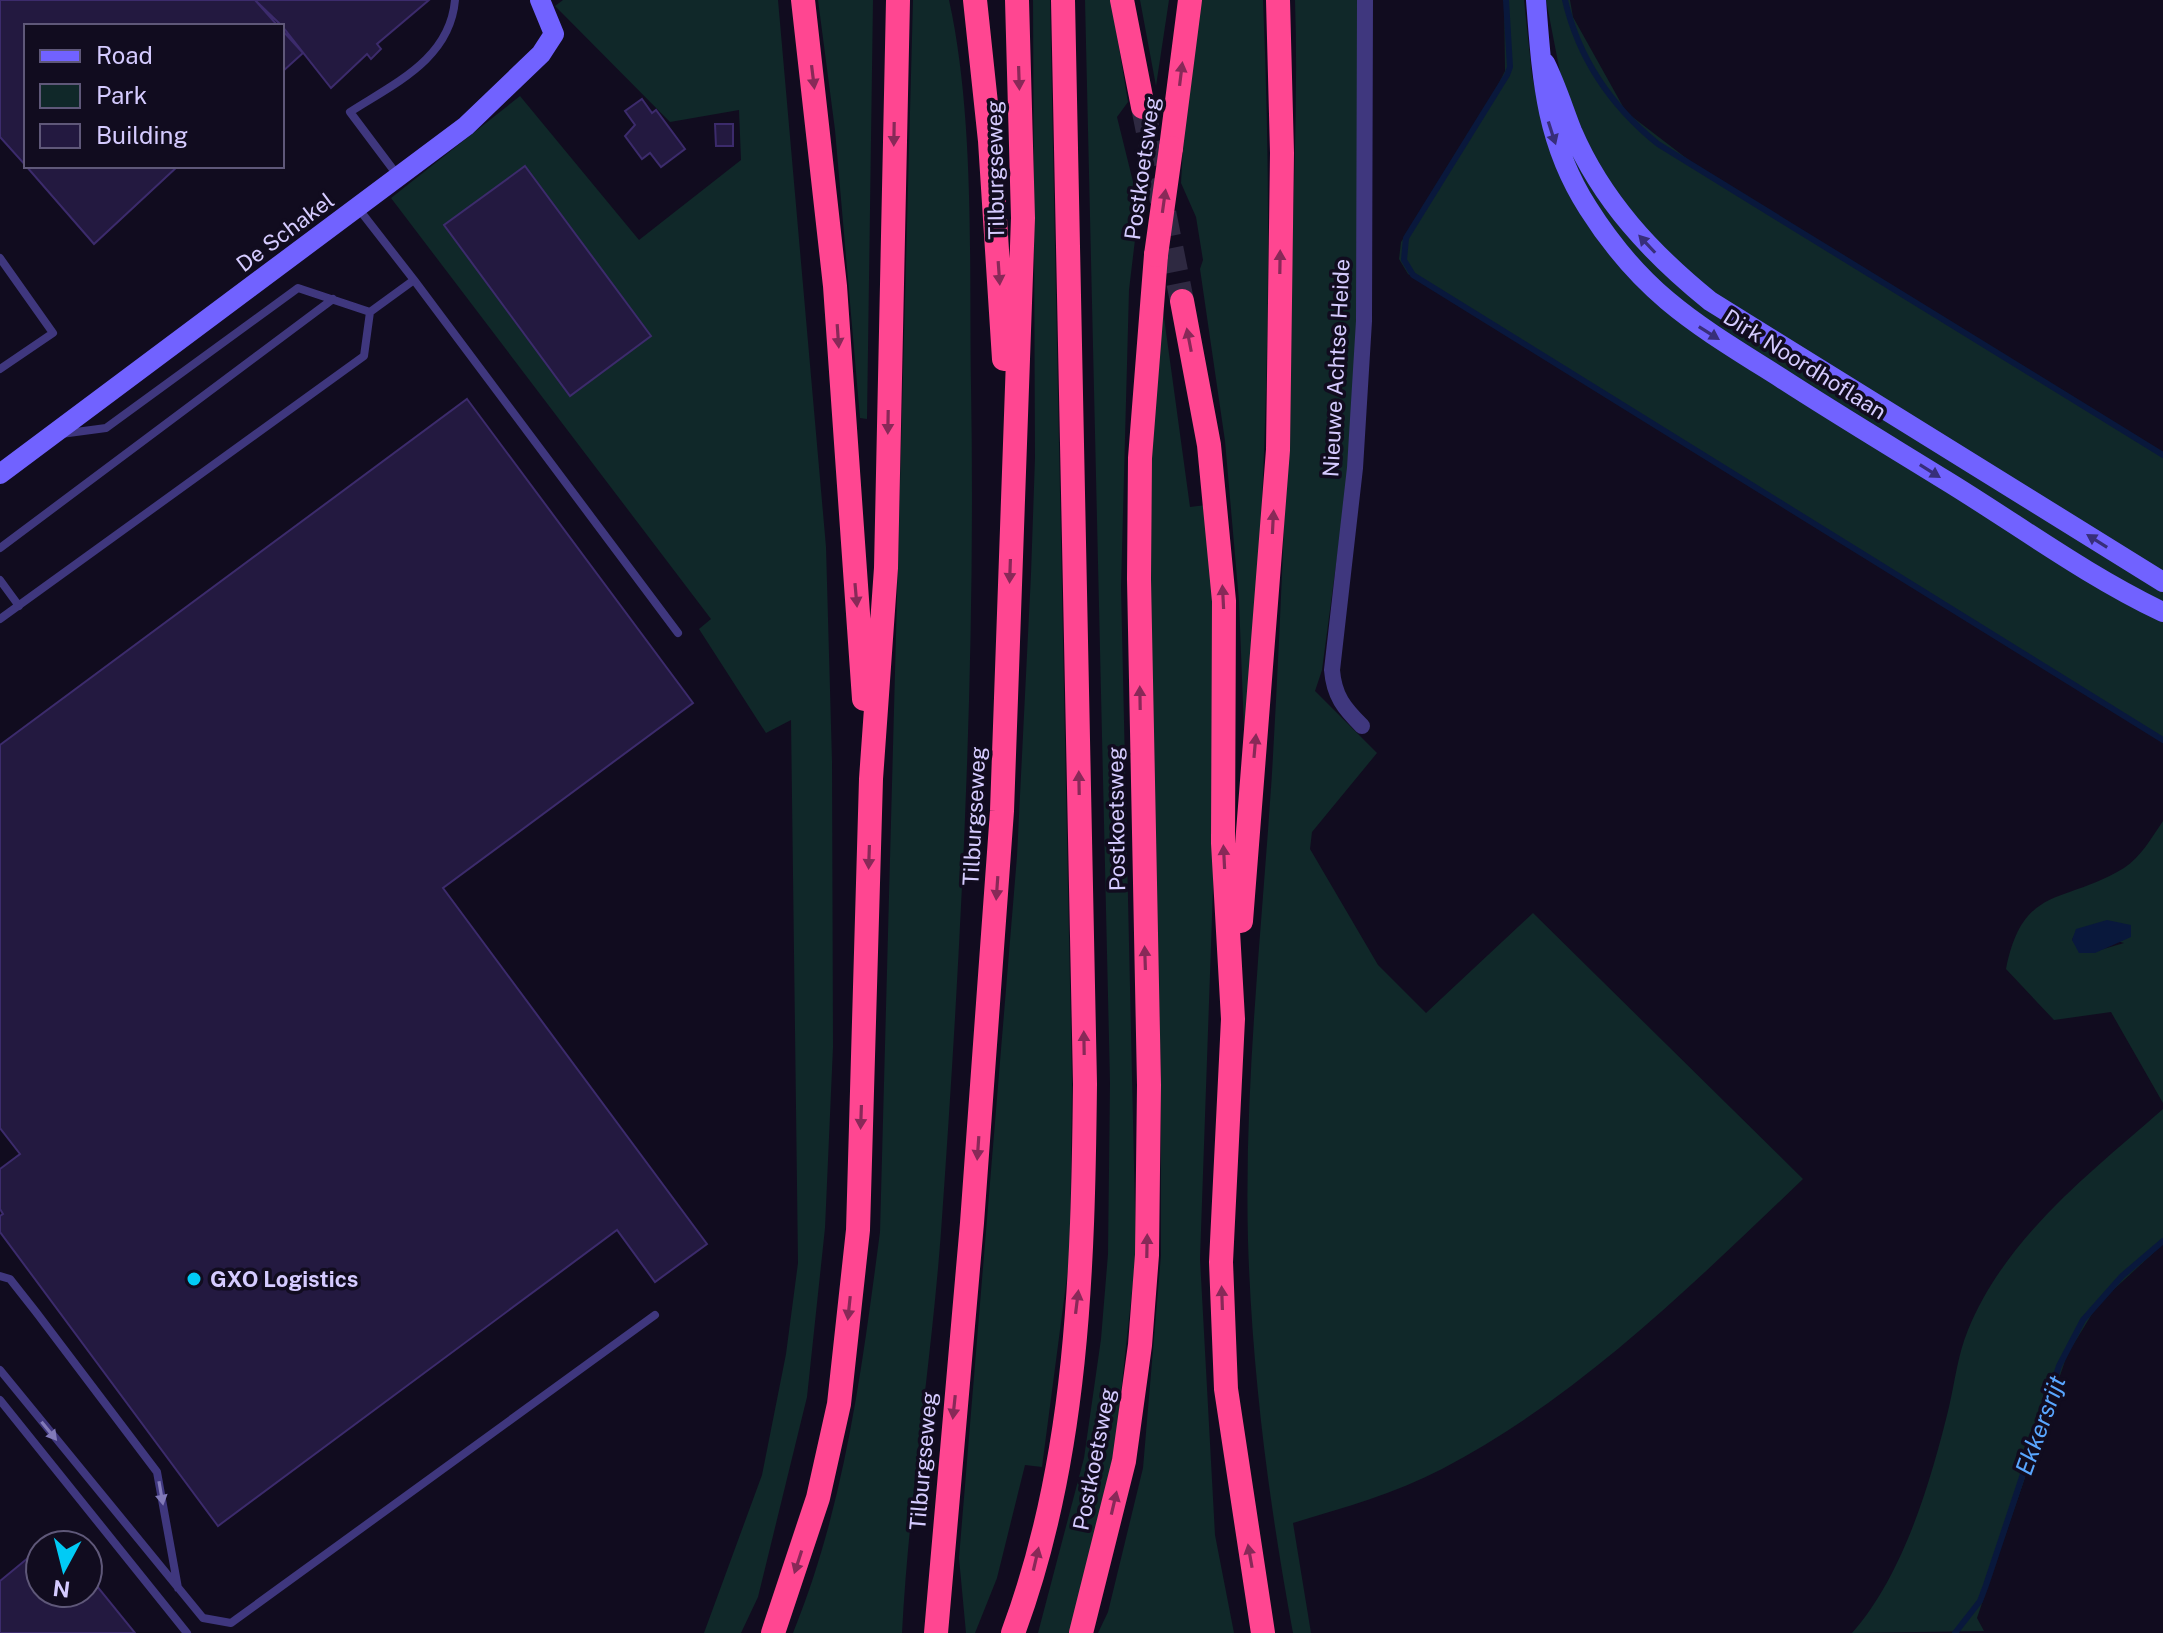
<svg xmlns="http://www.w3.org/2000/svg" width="2163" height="1633" font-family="'Public Sans',sans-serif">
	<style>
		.green { fill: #102829; fill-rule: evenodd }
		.water { fill: #09183c }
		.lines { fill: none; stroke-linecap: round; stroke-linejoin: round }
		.stream { stroke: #09183c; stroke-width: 6 }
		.building { fill: #231940; stroke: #3c2b6c; stroke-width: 2 }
		.highway-tunnel { stroke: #2e2941; stroke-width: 24; stroke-dasharray: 24 12; stroke-linecap: butt }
		.lane { stroke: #3f377e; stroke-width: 8 }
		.street { stroke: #3f377e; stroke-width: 16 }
		.secondary { stroke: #7162ff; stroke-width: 20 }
		.highway { stroke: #ff4691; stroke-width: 24 }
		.highway-bridge { stroke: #ff4691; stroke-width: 24 }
		.oneway { fill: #882958 }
		.oneway2 { fill: #372e79 }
		.oneway3 { fill: #827ab8 }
		.poi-dot { fill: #01cbf5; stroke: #110c1f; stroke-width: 3 }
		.labels { text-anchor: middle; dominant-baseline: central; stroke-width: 7; stroke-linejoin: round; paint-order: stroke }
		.street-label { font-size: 22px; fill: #d5cbff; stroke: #110c1f }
		.poi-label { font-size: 22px; font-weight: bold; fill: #d5cbff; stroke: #110c1f; text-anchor: start }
		.water-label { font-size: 24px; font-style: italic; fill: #59a6ff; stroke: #110c1f }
	</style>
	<rect width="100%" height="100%" fill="#110c1f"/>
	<path class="green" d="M563,0H778L826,547L832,761L833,1047L825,1228L807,1397L758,1597L741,1633H704L762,1475L786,1354L798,1263L791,720L766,733L699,629L711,619L391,198L520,96L639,240L741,160L739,110L670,122L555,6Z
		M818,0H873L867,419L860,418L835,130Z
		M913,0H949C975,118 969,264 971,385C976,667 961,951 941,1232C931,1366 909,1499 902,1633H793C845,1505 862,1368 880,1232Z
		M1033,0H1050L1072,1084L1070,1254L1042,1467L1025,1465L997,1578L975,1633H966L959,1558L1017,856L1031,574L1035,458Z
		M1085,0H1111L1128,102L1117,117L1139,206L1129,290L1121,587L1136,1254L1114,1457L1070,1633H1038L1084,1458L1101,1339L1108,1254L1110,1083Z
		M1140,0H1169L1156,86Z
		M1200,0H1263C1274,252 1267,504 1245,756L1239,601L1225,441L1200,269L1203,260L1196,217L1181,183L1185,108Z
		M1295,0H1359L1357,319L1349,467L1322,670L1315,691L1377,753L1312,832L1310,849L1378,965L1426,1013L1533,913L1803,1179C1692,1285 1578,1398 1442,1469C1396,1493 1343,1508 1293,1523L1311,1633H1293C1269,1504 1252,1373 1248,1241C1244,1085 1262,929 1272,773C1282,603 1288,433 1292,263C1294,175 1298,88 1295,0Z
		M1504,0H1524L1532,75L1541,118L1619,262L2163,618V741L1408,274L1399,259L1401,242L1484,113L1505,71Z
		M1546,0H1570L1573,17L1626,112L1690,161L2163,454V576L1717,298L1637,225L1590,154L1564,93Z
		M1554,97L1642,248L2163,589V606L1711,329L1630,258L1570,164Z
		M1163,310L1190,507L1206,505L1215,601L1214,860L1200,1259L1215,1535L1234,1633H1098L1108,1612L1143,1468L1161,1255V1086L1149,591L1151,436Z
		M2163,821V1103L2111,1012L2054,1020L2006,969C2023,884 2063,905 2124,868C2141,857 2152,837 2163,821ZM2077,929L2124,943L2090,953L2072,940Z
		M2163,1109V1244L2098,1304L2067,1355L1977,1618L1984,1631L1852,1633C1903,1576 1931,1481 1949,1407C1955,1381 1958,1354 1968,1330C2006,1237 2090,1173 2163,1109Z"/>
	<path class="water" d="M2107,920L2131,925V937L2095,953H2079L2072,940L2076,929Z"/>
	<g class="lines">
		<path class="stream" d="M1506,0L1510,67L1507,75L1406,238L1404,260L1413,275L2163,740
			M1565,0C1579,60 1611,106 1658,144L2163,455
			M1955,1633L1980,1601L1986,1585L2059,1366L2083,1320L2122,1276L2163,1241"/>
	</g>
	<path class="building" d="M0,0H255L278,26H26V166L0,137Z
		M255,0H429L377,44L381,49L371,59L367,54L331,88L282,26Z
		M282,30L303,53L282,72Z
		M642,99L652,113L656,110L685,149L661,167L650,153L642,159L625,136L635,125L625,111Z
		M715,124H733V146H716Z
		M26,166H178L94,244Z
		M525,166L651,336L570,396L444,225Z
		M467,399L693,703L443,888L707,1244L655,1282L617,1230L218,1526L0,1232V1216L3,1214L0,1209V1169L20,1154L0,1128V745Z
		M40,1548V1593H88V1575L135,1633H0V1581Z"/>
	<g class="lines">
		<path class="highway-tunnel" d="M1143,107L1182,301"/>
		<path class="lane" d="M398,176L350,112C395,83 450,59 455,0
			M358,208L414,280
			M0,258L53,333L0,369
			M61,434L106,428L298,288L370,312L414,280L678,633
			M0,548L333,299
			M0,580L19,606
			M0,619L364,356L370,312
			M0,1276L10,1279L36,1312L157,1472L178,1588
			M0,1370L203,1618L231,1623L655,1315
			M0,1400L187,1633"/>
		<path class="street" d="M1362,726C1344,708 1334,696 1332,670L1355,468L1364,321L1365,0"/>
		<path class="secondary" d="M1536,0C1542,77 1545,141 1588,208C1643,295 1697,325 1781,378C1835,413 1890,446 1945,480C2017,524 2087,576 2163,612
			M1545,63C1556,85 1563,108 1572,131C1602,201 1652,254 1710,301L2163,582
			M0,474L466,126L541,54L554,34L540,0"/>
		<path class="highway" d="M803,0L835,286L864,699
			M975,0L990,141L1004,359
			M1122,0L1143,107
			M1171,148L1190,0
			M1182,301L1209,445L1224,601L1223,843L1233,1019L1221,1262L1226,1389L1263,1633
			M1241,921L1278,450L1282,153L1278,0
			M773,1633L818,1498L839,1404L858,1230L871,779L886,568L898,0
			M936,1633L972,1223L1002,811L1023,218L1017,0
			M1013,1633C1078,1459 1083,1267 1085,1084L1063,0
			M1081,1633L1124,1461L1140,1345L1147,1255L1149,1085L1139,579L1140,458L1156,255"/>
		<path class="highway-bridge" d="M1156,255L1171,148"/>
	</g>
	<defs><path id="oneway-solid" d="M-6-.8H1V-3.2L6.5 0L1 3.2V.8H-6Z" transform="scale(2)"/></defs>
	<g class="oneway">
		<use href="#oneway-solid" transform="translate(1181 74) rotate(-83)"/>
		<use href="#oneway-solid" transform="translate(813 77) rotate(83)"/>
		<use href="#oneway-solid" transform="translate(1019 78) rotate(88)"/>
		<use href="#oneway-solid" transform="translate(894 134) rotate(91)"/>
		<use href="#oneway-solid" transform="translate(1164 201) rotate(-82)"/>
		<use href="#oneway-solid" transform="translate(1280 262) rotate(-89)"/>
		<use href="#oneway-solid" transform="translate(999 273) rotate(86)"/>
		<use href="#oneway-solid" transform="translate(838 336) rotate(86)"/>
		<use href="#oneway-solid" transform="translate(1189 340) rotate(-101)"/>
		<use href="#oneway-solid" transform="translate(888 422) rotate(91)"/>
		<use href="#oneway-solid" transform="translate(1273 522) rotate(-87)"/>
		<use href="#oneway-solid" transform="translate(1010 571) rotate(92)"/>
		<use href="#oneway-solid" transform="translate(856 595) rotate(85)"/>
		<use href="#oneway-solid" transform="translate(1223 597) rotate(-93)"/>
		<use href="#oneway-solid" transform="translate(1140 698) rotate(-91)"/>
		<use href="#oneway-solid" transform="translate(1255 746) rotate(-85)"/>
		<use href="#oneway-solid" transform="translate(1079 783) rotate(-91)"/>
		<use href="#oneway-solid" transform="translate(869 857) rotate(92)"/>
		<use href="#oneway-solid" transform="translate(1224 857) rotate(-93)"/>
		<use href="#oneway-solid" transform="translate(997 888) rotate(94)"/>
		<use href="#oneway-solid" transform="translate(1145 958) rotate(-92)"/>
		<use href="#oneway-solid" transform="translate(1084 1043) rotate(-91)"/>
		<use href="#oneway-solid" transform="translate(861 1117) rotate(92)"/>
		<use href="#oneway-solid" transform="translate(978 1148) rotate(94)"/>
		<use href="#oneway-solid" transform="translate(1147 1246) rotate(-89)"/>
		<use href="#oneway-solid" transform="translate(1222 1298) rotate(-92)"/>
		<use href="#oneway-solid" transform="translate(1077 1302) rotate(-83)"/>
		<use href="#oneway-solid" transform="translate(849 1308) rotate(96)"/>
		<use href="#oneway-solid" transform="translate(954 1407) rotate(96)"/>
		<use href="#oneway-solid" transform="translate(1114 1503) rotate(-77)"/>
		<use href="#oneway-solid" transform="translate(1250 1556) rotate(-100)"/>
		<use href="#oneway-solid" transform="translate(1036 1559) rotate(-77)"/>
		<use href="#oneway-solid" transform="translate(798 1562) rotate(108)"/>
	</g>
	<g class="oneway2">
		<use href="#oneway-solid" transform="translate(1552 133) rotate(72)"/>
		<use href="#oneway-solid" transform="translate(1647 244) rotate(-133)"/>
		<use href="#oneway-solid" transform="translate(1709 333) rotate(32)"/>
		<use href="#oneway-solid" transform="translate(1930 471) rotate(32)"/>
		<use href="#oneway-solid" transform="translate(2097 541) rotate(-148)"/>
	</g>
	<g class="oneway3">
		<use href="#oneway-solid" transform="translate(49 1431) rotate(51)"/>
		<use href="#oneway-solid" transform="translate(161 1493) rotate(80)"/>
	</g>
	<circle class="poi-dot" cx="194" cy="1279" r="8"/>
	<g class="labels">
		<g class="street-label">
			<text transform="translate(1142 168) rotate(-82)">Postkoetsweg</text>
			<text transform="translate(995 170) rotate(-91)">Tilburgseweg</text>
			<text transform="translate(285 232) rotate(-37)">De Schakel</text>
			<text transform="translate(1805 364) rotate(32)">Dirk Noordhoflaan</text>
			<text transform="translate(1336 368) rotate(-87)">Nieuwe Achtse Heide</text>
			<text transform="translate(974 816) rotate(-87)">Tilburgseweg</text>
			<text transform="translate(1116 819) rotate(-91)">Postkoetsweg</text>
			<text transform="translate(1094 1459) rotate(-79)">Postkoetsweg</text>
			<text transform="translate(923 1461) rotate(-85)">Tilburgseweg</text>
		</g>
		<g class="poi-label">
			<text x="210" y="1279">GXO Logistics</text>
		</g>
		<g class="water-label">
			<text transform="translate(2040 1425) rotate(-70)">Ekkersrijt</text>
		</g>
	</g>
	<rect x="24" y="24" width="260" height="144" fill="#110c1f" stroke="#5f5879" stroke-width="2"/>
	<rect x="40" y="50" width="40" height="12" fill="#7162ff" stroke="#5f5879" stroke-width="2"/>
	<text x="96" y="64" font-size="24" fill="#d5cbff">Road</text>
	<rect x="40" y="84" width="40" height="24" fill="#102829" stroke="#5f5879" stroke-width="2"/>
	<text x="96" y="104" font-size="24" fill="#d5cbff">Park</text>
	<rect x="40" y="124" width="40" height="24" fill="#231940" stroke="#5f5879" stroke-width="2"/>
	<text x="96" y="144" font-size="24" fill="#d5cbff">Building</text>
	<g transform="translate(64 1569) rotate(187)"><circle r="38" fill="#110c1f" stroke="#5f5879" stroke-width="2"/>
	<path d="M0-6L14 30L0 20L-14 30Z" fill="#01cbf5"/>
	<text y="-12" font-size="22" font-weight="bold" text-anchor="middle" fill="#d5cbff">N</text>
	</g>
</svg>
